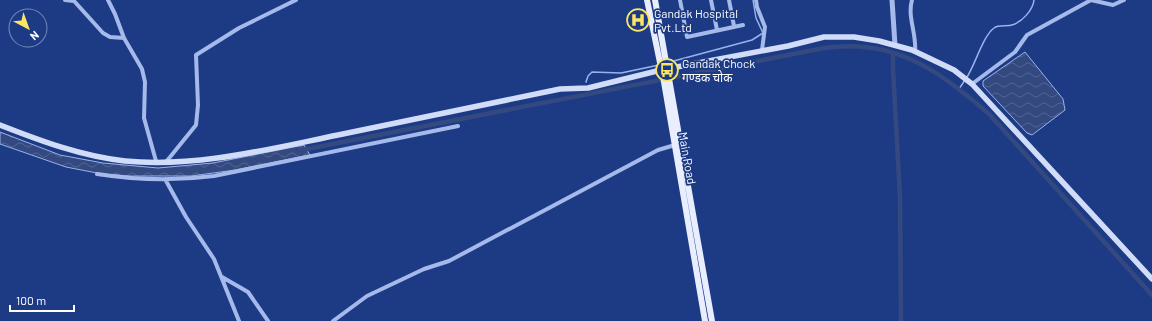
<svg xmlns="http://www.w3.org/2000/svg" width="1152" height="321" font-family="Barlow,'Noto Sans Devanagari',sans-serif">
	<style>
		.water { fill: url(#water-waves); stroke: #98b3ec }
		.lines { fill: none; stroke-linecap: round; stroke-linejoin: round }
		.stream { stroke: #98b3ec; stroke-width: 1.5 }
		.canal { stroke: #334980; stroke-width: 4.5 }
		.minor { stroke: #a5baea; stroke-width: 4 }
		.tertiary { stroke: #a5baea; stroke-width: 5 }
		.secondary { stroke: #d1dcf8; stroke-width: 5.5 }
		.primary { stroke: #e9eefe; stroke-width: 6 }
		.labels { text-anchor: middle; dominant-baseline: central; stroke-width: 3.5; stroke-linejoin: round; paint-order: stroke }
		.poi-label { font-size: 12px; fill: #fff; stroke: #1d3b85; text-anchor: start }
		.street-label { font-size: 12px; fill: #fff; stroke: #1d3b85 }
	</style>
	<defs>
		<pattern id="water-waves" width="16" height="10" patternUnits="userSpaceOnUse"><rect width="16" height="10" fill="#334980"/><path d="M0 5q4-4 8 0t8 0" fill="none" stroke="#526493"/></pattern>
	</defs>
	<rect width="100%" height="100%" fill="#1d3b85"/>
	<path class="water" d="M1025,52L1063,99L1065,110L1032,135L1027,133L983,86V81Z
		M0,132L60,155L103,163L158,168L213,163L304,145L310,155L235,170L191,176H131L102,174L66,167L0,144Z"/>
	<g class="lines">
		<path class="stream" d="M670,62L752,40L763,33L756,18L753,0
			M967,77C975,65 983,36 994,28C999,24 1007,27 1012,25C1022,22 1033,10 1034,0
			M586,82L588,76L592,72L621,73L659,65
			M959,89L965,80"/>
		<path class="canal" d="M893,53V69L900,197L901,321
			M302,150L824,48C837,47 851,45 864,47C914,51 953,83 989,114L1152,295"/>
		<path class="minor" d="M65,0L74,1L103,33L110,37L124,38
			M108,0L115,14L124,38L142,69L145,82L144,118L156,161
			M680,0L687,37L743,25
			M711,0L717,30
			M729,0L734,26
			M756,0L757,7L765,27L762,50
			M912,0C907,17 917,34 915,52
			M972,84L1015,52L1027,35L1091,0L1113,5L1124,0
			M166,162L196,125L198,105L196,55L239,28L296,0
			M97,174C136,180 175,181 214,176L458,126
			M165,179L186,217L214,259L239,321
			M222,277L248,292L268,321
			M333,321L367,296L424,269L449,261L658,150L675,145"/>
		<path class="tertiary" d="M892,0L895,45"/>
		<path class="secondary" d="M0,125C41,141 81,156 125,161C196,168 269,149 338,135C412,119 486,104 560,89L588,88L661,70L788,46L824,37H854L879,41L912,50L954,70L972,84L1152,279"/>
		<path class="primary" d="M647,0L664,82L705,321
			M655,0L712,321"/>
	</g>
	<defs>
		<g id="hospital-ring" transform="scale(1.15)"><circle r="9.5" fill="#1d3b85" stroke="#fae564" stroke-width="1.5"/><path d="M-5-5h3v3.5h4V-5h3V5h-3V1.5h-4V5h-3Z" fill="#fae564"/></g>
		<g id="bus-ring" transform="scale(1.15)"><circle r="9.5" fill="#1d3b85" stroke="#fae564" stroke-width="1.5"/><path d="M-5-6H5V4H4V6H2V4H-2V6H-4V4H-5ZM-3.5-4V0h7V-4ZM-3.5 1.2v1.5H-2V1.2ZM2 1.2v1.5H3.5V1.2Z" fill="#fae564"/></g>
	</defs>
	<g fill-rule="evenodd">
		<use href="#hospital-ring" x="638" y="20"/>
		<use href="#bus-ring" x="667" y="70"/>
	</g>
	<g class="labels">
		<g class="poi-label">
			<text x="654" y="13">Gandak Hospital<tspan x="654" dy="14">Pvt.Ltd</tspan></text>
			<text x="682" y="63">Gandak Chock<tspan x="682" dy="14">गण्डक चोक</tspan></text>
		</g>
		<g class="street-label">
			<text transform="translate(688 158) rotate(80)">Main Road</text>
		</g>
	</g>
	<g transform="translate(28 28) rotate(139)"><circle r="19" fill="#1d3b85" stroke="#7789b6"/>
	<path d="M0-3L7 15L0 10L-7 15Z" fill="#fae564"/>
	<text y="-6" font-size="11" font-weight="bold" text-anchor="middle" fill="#ffffff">N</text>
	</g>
	<path d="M10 305v6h64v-6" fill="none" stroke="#ffffff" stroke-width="2"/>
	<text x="16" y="305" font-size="12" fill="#ffffff" stroke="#1d3b85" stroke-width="3" paint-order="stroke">100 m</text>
</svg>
